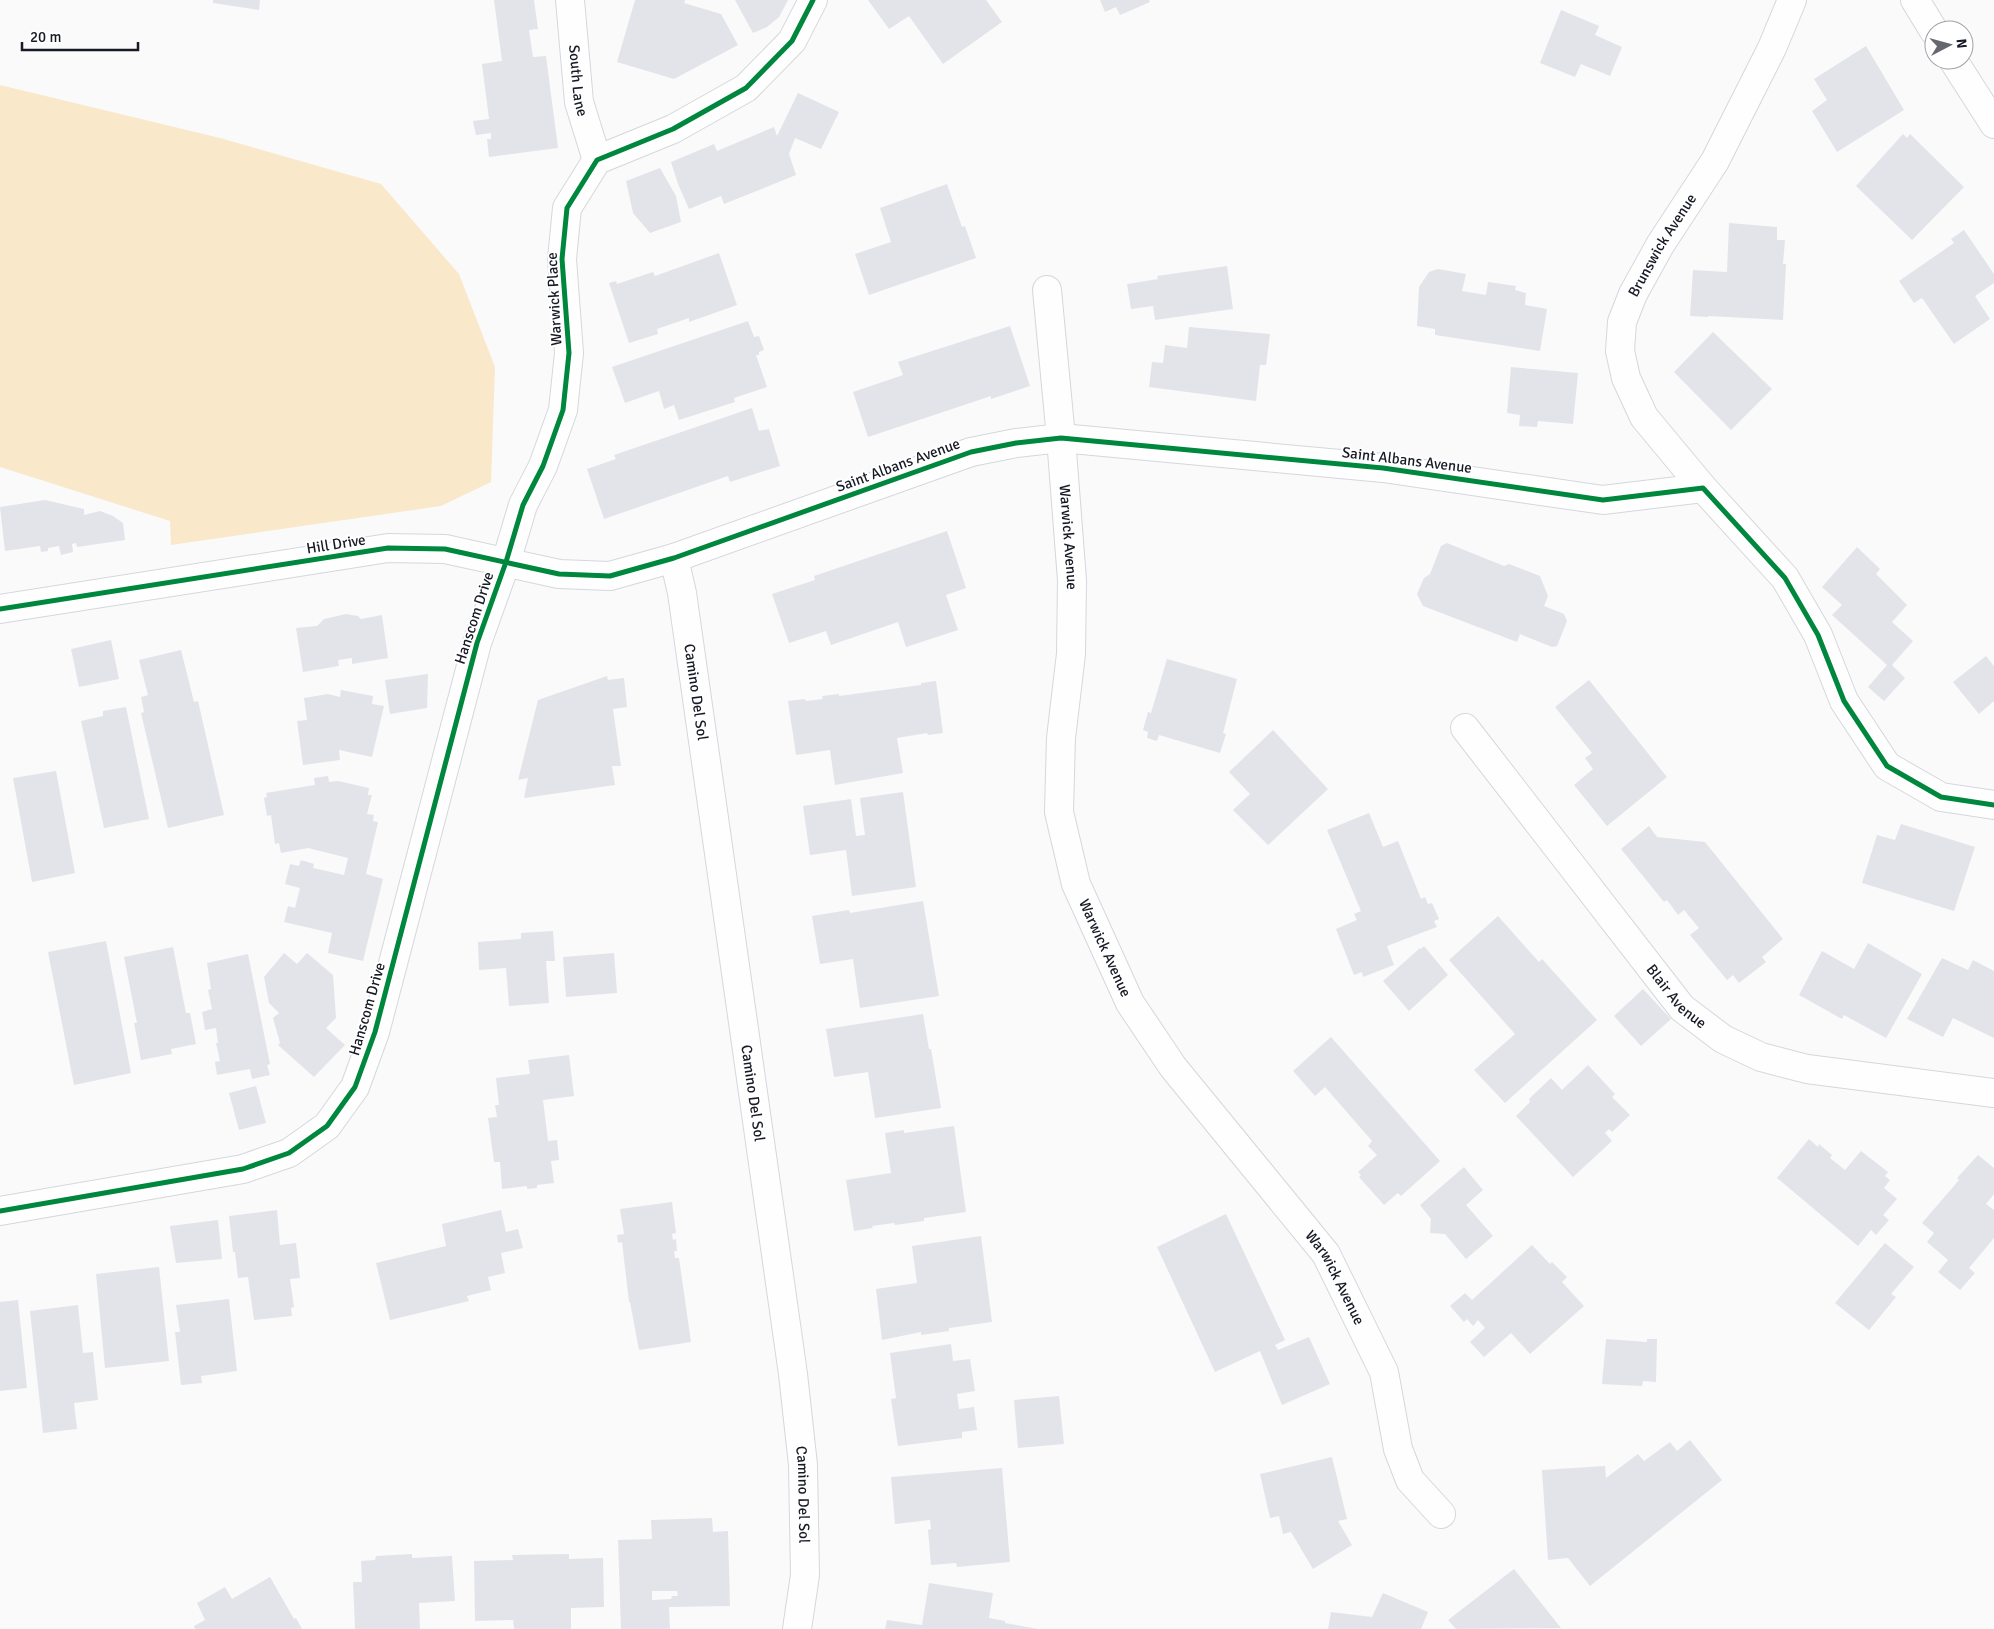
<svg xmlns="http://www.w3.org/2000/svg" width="1994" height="1629" font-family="Signika,sans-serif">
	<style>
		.green { fill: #fae8ca }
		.building { fill: #e3e4ea; fill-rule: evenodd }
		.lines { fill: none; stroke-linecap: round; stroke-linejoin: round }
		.minor-casing { stroke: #d5d7dd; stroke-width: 30 }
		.minor { stroke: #fefefe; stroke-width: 28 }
		.cycleway-casing { stroke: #fff; stroke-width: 8 }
		.cycleway { stroke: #00873e; stroke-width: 5 }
		.labels { text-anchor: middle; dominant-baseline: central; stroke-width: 4; stroke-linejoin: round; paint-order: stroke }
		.street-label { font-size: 15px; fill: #171a25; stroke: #fff }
	</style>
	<rect width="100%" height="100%" fill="#fafafa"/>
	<path class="green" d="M0,85L220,138L381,184L459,274L495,367L491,482L441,506L171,545L170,521L0,467Z"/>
	<path class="building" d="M213,0H260L259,10L213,3Z
		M494,0H534L538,29L529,30L533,57L546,56L558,148L489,157L487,139H491V133L476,135L473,121L489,119L482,64L502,61Z
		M635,0H685L684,3L721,14L738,45L674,79L617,62Z
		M735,0H788L779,17L767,27L753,33Z
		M868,0H986L1002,22L943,64L909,16L889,29Z
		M1100,0H1149L1150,2L1120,15L1116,7L1105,12Z
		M1561,10L1599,26L1595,35L1622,47L1610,76L1581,64L1575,77L1540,63Z
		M1866,46L1904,110L1837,152L1812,111L1827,100L1814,79Z
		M798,93L839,112L821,149L795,138L789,154L796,175L724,204L721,196L689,209L678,184L671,162L714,144L717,151L774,127L777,136Z
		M1903,134L1907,138L1910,134L1964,187L1912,240L1856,186Z
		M660,168L676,196L681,222L650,233L633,213L626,181Z
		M947,184L962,227L965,226L976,258L869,295L855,254L891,242L880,208Z
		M1729,223L1777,227V240H1785L1783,264H1786L1783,320L1708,316V317L1690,316L1693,270L1727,272Z
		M1964,230L1994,274V283L1975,296L1990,319L1954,344L1922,298L1914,303L1899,281L1954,243L1951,239Z
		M719,253L737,305L689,322V318L657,329L658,334L629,343L609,283L616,281L617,284L653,272L655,276Z
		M1227,266L1233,309L1155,320L1153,306L1131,309L1127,284L1158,279L1157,276Z
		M1438,269L1466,274L1462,291L1486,295L1488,282L1516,286L1515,290L1526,293L1525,305L1547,309L1540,351L1435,335V329L1417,326L1419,287L1429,272Z
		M748,321L754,337L759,336L764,350L759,352V355H756L767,387L734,398L735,402L679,420L674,405L664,409L659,391L625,403L612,367Z
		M1010,326L1030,386L991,399V396L868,437L853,392L903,375L898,362Z
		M1189,327L1270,334L1266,365H1260L1256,401L1149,387L1152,362L1163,363L1165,345L1187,348Z
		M1713,332L1772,389L1731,430L1674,372Z
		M1511,367L1578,373L1573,424L1538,421L1537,427L1519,426L1520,415L1507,413Z
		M752,408L759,431L769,429L780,466L730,482L728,476L604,519L587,469L616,459L614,455Z
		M45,500L84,509V515L100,511L113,516L123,523L125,540L77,547L76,543L72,544L73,552L61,555L59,546L48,548V551L41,552L40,546L5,551L0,507Z
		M947,531L966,588L946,595L958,630L906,647L898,622L831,645L826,631L789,643L772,594L815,580L814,576Z
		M1447,543L1504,566L1509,564L1540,576L1548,596L1544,606L1564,614L1567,621L1557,646L1552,647L1520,634L1517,642L1423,606L1417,594L1424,578L1430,574L1441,546Z
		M1857,547L1880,569L1876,574L1907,605L1892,622L1913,641L1892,665L1905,678L1884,701L1868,687L1887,665L1832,615L1842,605L1822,587Z
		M346,614L358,616L361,619L382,615L388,658L352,664V658L338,660L339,666L303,672L296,628L317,626L324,619Z
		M111,640L119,679L79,687L71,649Z
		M181,650L194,702L198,701L224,815L168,828L141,713L144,712L141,697L148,695L139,660Z
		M1986,656L1994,666V701L1979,714L1953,682Z
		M1167,659L1237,679L1223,733L1226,734L1220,753L1159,735L1157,741L1147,738L1148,732L1143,730L1148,712L1151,713Z
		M428,674L427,708L390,714L385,680Z
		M607,676L608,680L624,678L627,707L613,709L621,766H612L615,785L524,798L528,778L518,780L538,700Z
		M1589,680L1667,777L1607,826L1574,785L1593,769L1585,758L1592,753L1555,707Z
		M936,681L943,733L928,735L927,733L897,738L903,773L835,785L830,750L796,755L788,701L805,699L806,701L823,699L822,696L839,694V696L921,685V683Z
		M341,690L373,696L372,704L384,706L372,757L339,750L340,760L303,765L297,721L307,720L304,698L328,694L340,697Z
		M126,707L149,819L104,828L81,721L103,716V711Z
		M1273,730L1328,789L1268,845L1233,810L1250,794L1229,772Z
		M56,771L75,873L32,882L13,778Z
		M328,776L329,782L338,781L369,788L368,795H372L367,814L374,815L373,821L378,822L366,874L383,879L363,961L328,953L332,933L284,922L288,906L295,908L300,888L285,884L290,864L299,866L301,860L314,864L313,868L344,875L348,858L308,848L281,853L279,843L275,844L271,815L267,816L264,798L267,797L266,793L315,785L314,778Z
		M903,792L916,887L852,896L846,850L810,855L803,806L851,799L856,836L865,835L860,798Z
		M1369,813L1383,847L1398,841L1421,899L1425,897L1428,904L1432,903L1439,919L1434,921L1437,927L1387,946L1394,965L1363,977L1362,972L1354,975L1336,929L1357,920L1354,914L1361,911L1327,830Z
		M1901,824L1975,847L1954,911L1862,883L1877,835L1895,840Z
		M1649,826L1657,837L1705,842L1783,939L1762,957L1766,962L1739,983L1733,975L1727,980L1690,935L1699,928L1684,910L1678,915L1667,900L1664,902L1621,849Z
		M923,901L939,996L860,1008L853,959L820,964L812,916L849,910L850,913Z
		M1498,916L1539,962L1542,959L1597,1020L1505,1103L1474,1070L1515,1034L1449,960Z
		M553,931L555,961H546L549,1003L509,1006L506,968L479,970L478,942L521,939V933Z
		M106,941L131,1073L74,1085L48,952Z
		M1868,943L1922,974L1886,1038L1844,1015L1842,1019L1799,995L1822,951L1854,969Z
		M1424,946L1448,975L1409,1011L1383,981L1420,948L1421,949Z
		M173,947L186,1013H190L196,1044L171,1049L172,1054L141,1060L134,1023H137L124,957Z
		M284,953L297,964L307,953L333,975L336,1018L326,1028L345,1045L314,1077L278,1045L280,1043L273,1018L279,1013L269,1003L264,977Z
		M614,953L617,993L566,997L563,957Z
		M248,954L270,1064L267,1065L270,1075L252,1079L250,1069L217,1075L215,1062L220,1061L216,1043H218L216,1028L205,1030L202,1012L212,1009L208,990L211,989L207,963Z
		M1942,958L1968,970L1973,960L1994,971V1038L1953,1018L1943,1037L1907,1019Z
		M1643,989L1671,1019L1641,1046L1614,1016Z
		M923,1014L929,1049H931L941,1108L875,1118L868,1072L834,1077L826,1029Z
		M1331,1037L1440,1161L1401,1196L1398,1193L1384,1205L1359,1177L1361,1175L1358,1172L1377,1155L1368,1146L1372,1141L1325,1087L1315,1096L1293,1071Z
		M569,1055L574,1096L543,1100L548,1141L557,1140L559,1160L551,1161L554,1183L537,1185V1188L527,1189V1186L502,1189L500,1162H494L488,1118L497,1117L495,1105H499L496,1078L530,1074L528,1060Z
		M1588,1065L1615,1094L1612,1097L1630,1115L1612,1132L1609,1129L1605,1133L1612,1141L1573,1177L1516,1116L1530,1102L1529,1099L1551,1078L1562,1090Z
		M256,1086L266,1123L239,1130L229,1093Z
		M954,1126L966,1212L924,1218V1221L895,1225L894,1223L872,1226L873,1228L854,1231L846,1180L891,1173L885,1133L904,1130V1133Z
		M1809,1139L1818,1147L1819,1144L1832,1155L1830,1158L1845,1170L1861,1151L1888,1172L1885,1176L1890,1180L1884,1188L1897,1199L1883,1215L1889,1220L1876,1235L1871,1230L1858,1246L1777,1178Z
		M1978,1155L1994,1168V1194L1986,1204L1994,1210V1238L1969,1268L1975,1273L1960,1290L1938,1272L1948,1260L1927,1242L1934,1233L1922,1223L1959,1180L1957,1178Z
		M1464,1167L1483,1190L1466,1205L1493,1236L1466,1259L1445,1234L1430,1233L1431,1219L1420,1205Z
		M672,1202L676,1233L672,1234L673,1240L676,1239L677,1251H674L675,1258H679L691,1342L639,1350L630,1302H629L622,1242L618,1243L617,1235L624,1234L620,1209Z
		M277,1210L280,1245L296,1243L300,1278L290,1279L294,1307L291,1308L292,1316L254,1320L248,1277L238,1278L235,1252H233L229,1216Z
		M501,1210L506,1232L518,1229L523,1248L501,1253L505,1273L488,1277L491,1290L467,1296L469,1301L390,1320L376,1263L446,1246L442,1224Z
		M1226,1214L1285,1340L1275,1345L1278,1350L1309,1337L1330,1384L1282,1405L1260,1351L1215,1372L1157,1247Z
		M218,1220L222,1259L176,1263L170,1226Z
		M981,1236L992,1322L949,1328V1331L921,1335V1332L882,1340L876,1289L917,1283L912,1246Z
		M1885,1243L1914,1267L1891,1294L1896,1297L1869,1330L1835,1303Z
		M1532,1245L1550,1264L1552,1262L1567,1277L1562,1282L1584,1306L1530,1354L1511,1333L1484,1357L1470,1342L1485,1328L1478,1320L1473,1326L1467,1319L1464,1322L1450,1306L1465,1293L1472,1300Z
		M159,1267L169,1361L105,1368L96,1274Z
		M229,1299L237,1371L201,1376L202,1383L181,1385L175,1332H180L176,1305Z
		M18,1300L27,1388L0,1391V1302Z
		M78,1305L83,1353L93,1352L98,1400L74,1403L77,1429L43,1433L30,1311Z
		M1606,1339L1647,1342V1339H1657L1656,1382L1643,1381L1642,1386L1602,1384Z
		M951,1344L953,1361L970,1359L975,1391L957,1394L959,1409L974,1407L977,1430L962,1432V1438L898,1446L891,1399L896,1398L890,1353Z
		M1059,1396L1064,1444L1018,1448L1014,1400Z
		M1690,1440L1722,1480L1590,1586L1568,1558L1548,1560L1542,1470L1605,1466L1606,1478L1638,1454L1644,1461L1670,1442L1677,1451Z
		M1332,1457L1347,1519L1338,1521L1352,1545L1313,1569L1291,1532L1283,1534L1279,1516L1270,1518L1260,1474Z
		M1002,1468L1010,1562L957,1567L956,1563L931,1565L928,1530L931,1529L930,1520L895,1524L891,1477Z
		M712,1518L713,1532L728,1531L730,1606L669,1607L670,1629H621L618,1540L652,1539L651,1520ZM652,1591H677L678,1596H672L671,1599L652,1600Z
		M412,1554V1558L452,1556L455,1601L419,1603L420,1629H355L353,1582H362L361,1561L375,1560L376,1556Z
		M569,1554V1559L603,1558L604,1607L571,1608V1629H514L513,1620L475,1621L474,1561L513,1560L512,1555Z
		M1514,1569L1561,1628L1456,1629L1448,1620Z
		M270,1577L294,1619L296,1618L302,1629H195L194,1626L205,1620L197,1603L225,1587L232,1599Z
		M929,1583L993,1593L989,1618L1005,1621V1623L1038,1629H885L887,1620L922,1625Z
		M1383,1593L1428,1612L1421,1629H1328L1331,1612L1372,1617Z"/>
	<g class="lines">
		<g class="minor-casing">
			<g id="minor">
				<path id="s1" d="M570,0L579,102L597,160"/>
				<path d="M1915,0L1934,31"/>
				<path d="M1953,60L1994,124"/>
				<path id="s2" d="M1047,290L1061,438L1072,580L1071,654L1061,738L1059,812L1076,884L1130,1003L1173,1067L1326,1254L1384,1372L1398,1449L1410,1480L1441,1514"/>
				<path id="s3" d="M1703,488L1644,417L1626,378L1620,351L1622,322L1633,294L1660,245L1715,161L1772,48L1792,0"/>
				<path id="s4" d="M674,558L682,593L793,1374L803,1465L805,1575L797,1629"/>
				<path d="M0,609L388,548L445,549L559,574L610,576L674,558L971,452L1016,443L1061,438L1383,468L1603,500L1703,488L1785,578L1818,635L1844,701L1887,766L1941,797L1994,805"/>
				<path id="s5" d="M1465,728L1682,1008L1723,1039L1761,1057L1807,1069L1994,1093"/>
				<path d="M0,1211L243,1169L289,1153L327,1126L355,1087L375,1032L477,643L506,562L523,505L543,466L563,410L569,353L562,259L567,208L597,160L673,129L746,88L792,41L813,0"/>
			</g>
		</g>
		<use href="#minor" class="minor"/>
		<g class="cycleway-casing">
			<path id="cycleway" d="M0,609L388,548L445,549L559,574L610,576L674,558L971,452L1016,443L1061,438L1383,468L1603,500L1703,488L1785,578L1818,635L1844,701L1887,766L1941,797L1994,805
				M0,1211L243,1169L289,1153L327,1126L355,1087L375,1032L477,643L506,562L523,505L543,466L563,410L569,353L562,259L567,208L597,160L673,129L746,88L792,41L813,0"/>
		</g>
		<use href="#cycleway" class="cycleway"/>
	</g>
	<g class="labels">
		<g class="street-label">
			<text stroke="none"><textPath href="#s1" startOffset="81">South Lane</textPath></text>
			<text stroke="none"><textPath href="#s3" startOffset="279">Brunswick Avenue</textPath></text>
			<text transform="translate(554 299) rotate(-93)">Warwick Place</text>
			<text transform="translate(1407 460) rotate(7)">Saint Albans Avenue</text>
			<text transform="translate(898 465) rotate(-20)">Saint Albans Avenue</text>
			<text stroke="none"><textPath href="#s2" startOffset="248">Warwick Avenue</textPath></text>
			<text transform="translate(336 544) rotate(-9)">Hill Drive</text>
			<text transform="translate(474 618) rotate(-72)">Hanscom Drive</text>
			<text stroke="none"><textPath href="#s4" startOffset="136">Camino Del Sol</textPath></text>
			<text stroke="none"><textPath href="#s2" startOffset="668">Warwick Avenue</textPath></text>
			<text stroke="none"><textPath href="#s5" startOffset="342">Blair Avenue</textPath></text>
			<text transform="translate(367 1009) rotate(-74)">Hanscom Drive</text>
			<text stroke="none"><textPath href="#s4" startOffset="541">Camino Del Sol</textPath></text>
			<text stroke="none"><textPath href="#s2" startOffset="1072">Warwick Avenue</textPath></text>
			<text stroke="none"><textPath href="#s4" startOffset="946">Camino Del Sol</textPath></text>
		</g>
	</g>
	<g transform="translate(1949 45) rotate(84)"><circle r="24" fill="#ffffff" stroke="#a2a3a8"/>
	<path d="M0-4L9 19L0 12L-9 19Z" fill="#666870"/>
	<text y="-8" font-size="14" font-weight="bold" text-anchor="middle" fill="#171a25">N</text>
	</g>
	<path d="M22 42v8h116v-8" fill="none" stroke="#171a25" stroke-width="2.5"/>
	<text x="30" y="42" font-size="15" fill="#171a25" stroke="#ffffff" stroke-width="4" paint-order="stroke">20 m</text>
</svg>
